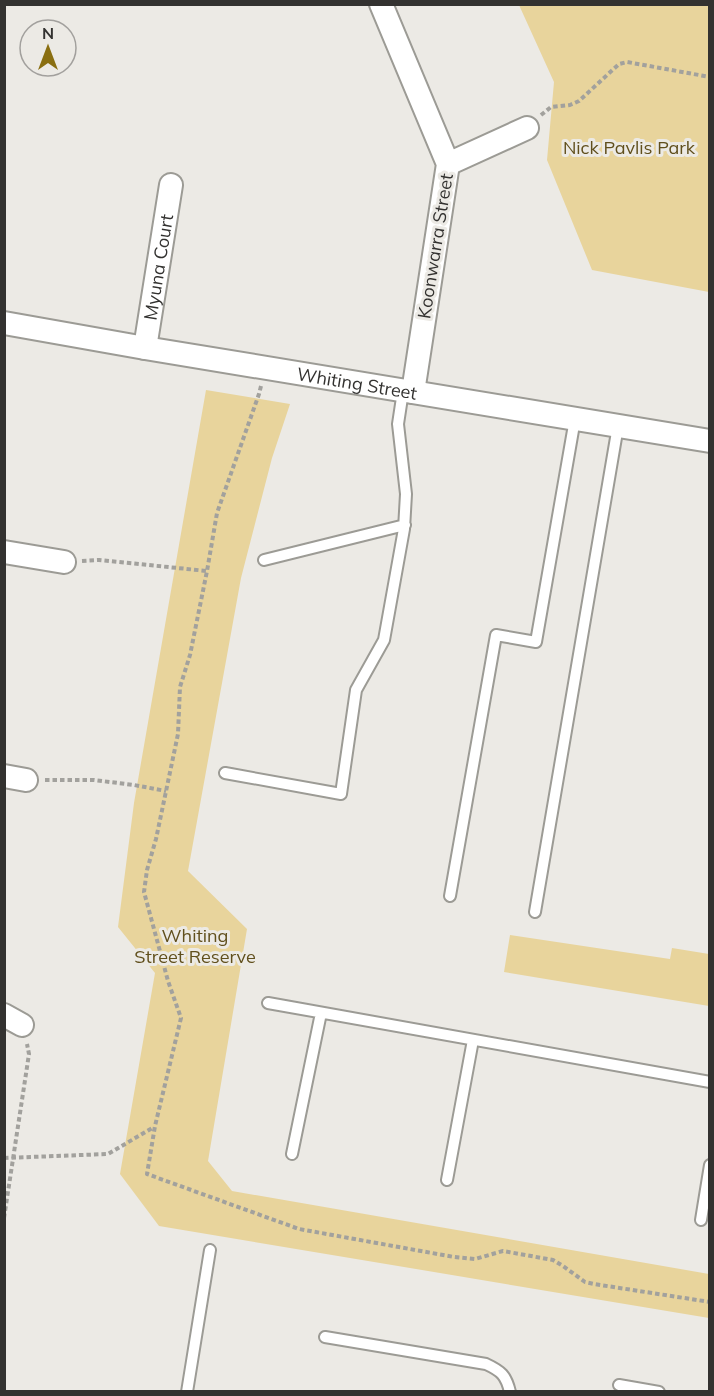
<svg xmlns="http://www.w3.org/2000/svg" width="714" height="1396" font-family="Mulish,sans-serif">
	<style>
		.green { fill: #e8d49c }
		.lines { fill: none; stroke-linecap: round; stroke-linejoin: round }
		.lane-casing { stroke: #9c9b95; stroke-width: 14 }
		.street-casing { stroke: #9c9b95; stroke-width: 26 }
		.path { stroke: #a2a19d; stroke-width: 4; stroke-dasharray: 4.5 3; stroke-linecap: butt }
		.lane { stroke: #fff; stroke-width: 10 }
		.street { stroke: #fff; stroke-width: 22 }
		.labels { text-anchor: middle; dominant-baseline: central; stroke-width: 6; stroke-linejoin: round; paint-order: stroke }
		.park-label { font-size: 18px; fill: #604f1c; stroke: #eceae5 }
		.street-label { font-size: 18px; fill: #333230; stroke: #eceae5 }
	</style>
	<rect width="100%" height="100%" fill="#eceae5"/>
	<path class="green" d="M519,5H709V292L592,270L547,160L554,82Z
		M206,390L290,404L272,458L241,578L188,871L247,929L208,1161L232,1191L709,1274V1318L159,1226L120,1174L155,973L118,927L134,803Z
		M510,935L670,959L672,948L709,954V1006L504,972Z"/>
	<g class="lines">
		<g class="lane-casing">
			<path id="lane" d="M264,560L405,525
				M225,773L341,794L356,690L384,640L404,529L406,494L398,424L403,391
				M450,896L496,635L536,642L575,419
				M535,912L618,426
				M268,1003L710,1082
				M292,1154L321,1013
				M447,1180L473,1040
				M701,1220L710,1165
				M325,1337L486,1364C501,1371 506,1375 510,1392
				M619,1385L659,1392
				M187,1392L210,1250"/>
		</g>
		<g class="street-casing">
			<g id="street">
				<path d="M381,4L448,164L413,392"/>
				<path d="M448,164L527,128"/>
				<path id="s1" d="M4,323L145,348L710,441"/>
				<path id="s2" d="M145,348L171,185"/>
				<path d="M4,552L64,562"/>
				<path d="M4,776L26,780"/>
				<path d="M4,1015L22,1025"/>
			</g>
		</g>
		<path class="path" d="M541,115L551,107L570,105L579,101L619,64L627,62L710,77
			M261,386L259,394L217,513L207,571L190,655L180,687L178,734L156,839L147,870L144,892L168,981L181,1018L155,1126L147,1174L299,1229L454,1257L475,1259L503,1251L553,1260L563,1266L585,1282L594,1284L710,1302
			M82,561L99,560L207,571
			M45,780H94L134,785L166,791
			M4,1158L108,1154L154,1127
			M4,1218L29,1054L27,1044"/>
		<use href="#lane" class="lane"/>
		<use href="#street" class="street"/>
	</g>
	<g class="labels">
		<g class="park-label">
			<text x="629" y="147">Nick Pavlis Park</text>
			<text x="195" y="935">Whiting<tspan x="195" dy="21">Street Reserve</tspan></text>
		</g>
		<g class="street-label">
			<text transform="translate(435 246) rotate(-81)">Koonwarra Street</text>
			<text stroke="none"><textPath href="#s2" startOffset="82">Myuna Court</textPath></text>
			<text stroke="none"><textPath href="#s1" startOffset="358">Whiting Street</textPath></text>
		</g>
	</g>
	<rect width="714" height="1396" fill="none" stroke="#333230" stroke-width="12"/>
	<g transform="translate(48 48)"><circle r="28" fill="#eceae5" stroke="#a2a09d" stroke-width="1.5"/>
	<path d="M0-4.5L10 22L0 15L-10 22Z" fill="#8a6f11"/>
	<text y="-9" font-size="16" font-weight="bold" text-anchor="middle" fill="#333230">N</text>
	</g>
</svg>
